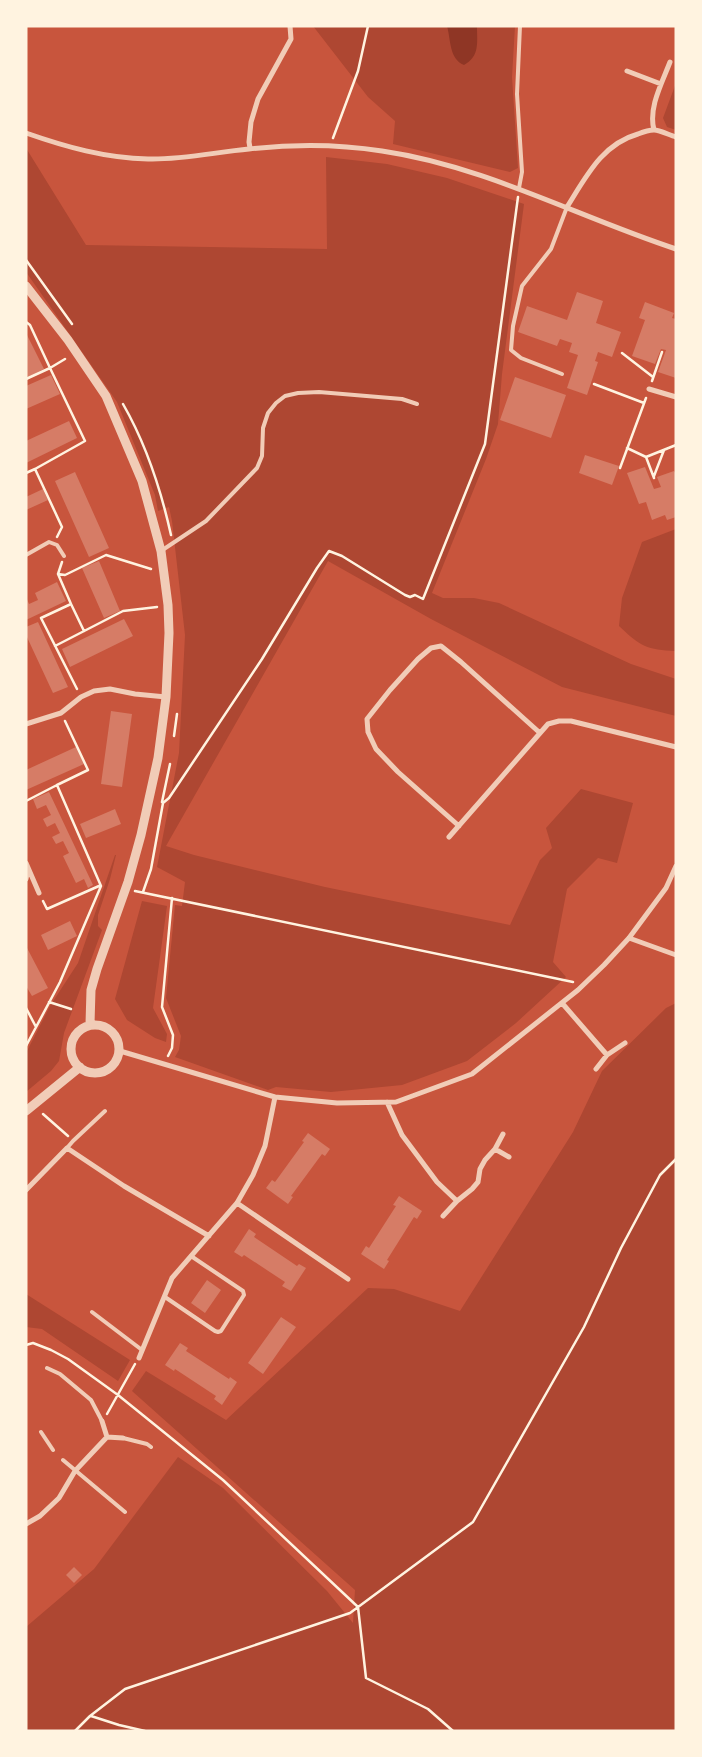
<svg xmlns="http://www.w3.org/2000/svg" width="702" height="1757" font-family="Overpass,sans-serif">
	<style>
		.green { fill: #ae4732 }
		.water { fill: #8f3625 }
		.building { fill: #d67c66 }
		.lines { fill: none; stroke-linecap: round; stroke-linejoin: round }
		.path { stroke: #fff3e0; stroke-width: 2.5 }
		.service { stroke: #f1ccb7; stroke-width: 4 }
		.minor { stroke: #f1ccb7; stroke-width: 5 }
		.tertiary { stroke: #f1ccb7; stroke-width: 9 }
	</style>
	<rect width="100%" height="100%" fill="#c8553d"/>
	<path class="green" d="M313,26H515L512,77L518,168L510,172L393,144L395,121L368,97Z
		M676,83V130L667,127L663,118Z
		M26,148L86,245L327,249L326,157L387,164L447,178L524,204L502,374L498,424L486,459L432,593L443,598H474L499,603L631,664L676,679V716L562,687L431,619L328,561L166,846L194,855L325,887L510,925L540,860L552,848L546,828L581,789L633,803L617,863L598,858L567,889L553,962L566,977L516,1023L467,1061L402,1085L331,1092L276,1087L268,1090L175,1057L179,1050L181,1036L166,998L175,905L182,906L185,882L157,867L179,753L185,635L172,521L169,507L158,511L155,495L117,402L26,272Z
		M676,529V651C647,650 640,646 619,626L622,598L642,542Z
		M115,855H116L110,879L98,915V926L102,930L64,1033L59,1061L51,1071L26,1092V1053L50,1006L78,963Z
		M142,901L167,906L153,1008L167,1034L166,1042L155,1038L127,1020L115,999Z
		M676,1003V1731H26V1627L94,1569L178,1457L223,1488L327,1591L353,1623L355,1590L132,1391L146,1371L226,1420L368,1288L394,1289L460,1311L573,1132L602,1071L666,1008Z
		M26,1294L130,1360L118,1381L42,1329L26,1327Z"/>
	<path class="water" d="M447,26H477C477,43 480,56 464,65C449,59 451,40 447,26Z"/>
	<path class="building" d="M577,292L603,301L596,323L621,332L612,357L598,352L595,361L598,362L587,395L567,388L578,355L569,352L572,343L560,339L557,346L518,332L527,306L567,320Z
		M645,302L674,313L672,318L676,319V378L658,372L666,350L661,349L655,364L632,356L645,320L639,318Z
		M26,333L44,369L26,378Z
		M51,375L60,394L26,409V386Z
		M515,377L566,395L551,438L500,420Z
		M69,421L77,438L26,463V441Z
		M585,455L619,466L612,485L579,473Z
		M645,467L654,489L661,487L657,477L674,471L676,474V517L667,520L665,515L652,520L646,502L639,504L627,473Z
		M75,472L109,548L89,557L55,481Z
		M43,489L48,500L26,510V497Z
		M99,561L120,611L104,618L82,568Z
		M57,582L66,601L26,620V597L29,604L38,600L35,593Z
		M124,619L133,636L70,667L62,649Z
		M38,622L68,687L53,693L26,635V627Z
		M111,711L132,714L122,787L101,784Z
		M76,747L84,764L26,790V770Z
		M49,792L93,885L88,888L84,879L76,883L63,856L69,853L63,841L56,844L52,837L60,833L55,823L47,827L43,819L51,815L46,805L37,809L33,799Z
		M115,809L121,824L86,838L80,824Z
		M70,921L77,936L48,950L41,935Z
		M26,946L48,988L32,996L26,986Z
		M308,1133L330,1149L325,1156L322,1154L291,1196L293,1197L288,1204L266,1188L272,1180L275,1182L304,1142L302,1141Z
		M399,1196L422,1211L417,1219L414,1217L387,1260L389,1261L384,1269L361,1254L366,1246L369,1248L396,1206L393,1205Z
		M249,1229L256,1234L254,1237L297,1266L299,1264L306,1268L291,1291L282,1286L285,1282L244,1255L242,1257L234,1252Z
		M207,1280L221,1290L205,1313L191,1303Z
		M281,1317L296,1327L263,1374L248,1363Z
		M180,1343L188,1348L186,1351L229,1379L230,1377L237,1382L222,1405L214,1399L216,1396L175,1369L174,1371L165,1365Z
		M74,1567L82,1575L74,1583L66,1575Z"/>
	<g class="lines">
		<path class="path" d="M333,138L358,71L368,26
			M26,260L72,324
			M26,322L30,325L50,368L26,379
			M622,353L653,377
			M652,381L662,352
			M594,384L644,403
			M123,404C146,444 161,490 171,535
			M627,448L646,457L676,445
			M646,457L654,478
			M620,468L646,398
			M26,473L35,469
			M654,476L664,450
			M57,537L62,527L35,469L85,441L50,368L65,359
			M62,562L58,574L71,604L41,618L77,689
			M58,574L65,575L106,555L151,569
			M71,604L84,631
			M55,646L123,611L157,607
			M174,736L177,714
			M57,785L88,770L65,721
			M26,801L57,785L101,886L60,982L26,1046
			M162,802L170,764
			M135,891L573,982
			M143,892L151,869L163,803L169,798L262,659L317,568L329,551L342,556L405,595L410,597L415,595L423,599L485,444L518,197
			M43,901L47,909L99,886
			M49,1002L71,1009
			M26,1008L36,1027
			M168,1056L172,1048L173,1035L162,1007L172,898
			M43,1114L68,1136
			M26,1345L33,1343L51,1350L68,1359L118,1395L223,1480L358,1607L366,1678L428,1709L453,1731
			M107,1414L135,1364
			M91,1716L119,1725L145,1731
			M75,1731L90,1716L125,1689L350,1613L473,1522L584,1327L621,1248L660,1175L676,1159"/>
		<path class="service" d="M519,188L522,172L517,94L520,26
			M562,374L521,358L511,350L513,326L522,286L551,249L567,207
			M161,551L206,521L257,468L262,456L263,428L268,413L276,403L285,396L298,393L319,392L402,399L417,404
			M26,555L49,542L57,545L64,556
			M67,1148L73,1141L105,1111
			M165,1297L215,1331L218,1332L221,1331L244,1295L243,1291L191,1256
			M92,1312L142,1350
			M47,1368L60,1374L91,1400L102,1421
			M41,1432L53,1450
			M123,1438L147,1444L151,1447
			M63,1460L125,1512"/>
		<path class="minor" d="M627,71L661,84
			M654,130C648,108 662,83 670,62
			M26,133C66,147 105,158 148,159C182,160 216,152 249,149C293,144 338,144 382,151C485,166 578,217 676,249
			M250,148L249,142L251,122L258,99L291,39L290,26
			M567,207C586,177 602,144 638,134C643,132 649,130 654,130C660,130 669,135 676,137
			M649,389L676,397
			M26,724L61,713L81,697L94,691L110,689L135,694L166,697
			M459,826L398,772L376,749L368,732L367,719L390,690L418,659L431,648L441,646L461,662L540,733
			M449,837L548,724L559,721H571L676,747
			M26,863L39,893
			M26,879L28,869
			M629,938L676,955
			M562,1003L607,1055
			M120,1051L275,1097L337,1103L396,1102L472,1074L578,990L604,965L629,938L666,888L676,866
			M596,1069L607,1055L625,1043
			M387,1102L402,1135L437,1182L457,1201
			M495,1149L509,1157
			M26,1190L67,1148L124,1186L209,1236
			M237,1203L348,1279
			M443,1216L457,1201L472,1189L478,1182L480,1169L485,1160L495,1149L503,1134
			M139,1358L172,1278L237,1203L253,1175L265,1146L275,1097
			M107,1437L123,1438
			M26,1524L40,1516L59,1498L75,1471L107,1437L102,1421"/>
		<path class="tertiary" d="M26,286L68,340L106,396L142,481L161,551L168,605L169,633L166,697L158,758L141,835L128,882L97,969L91,990L90,1024
			M71 1049a24 24 0 1 1 48 0a24 24 0 1 1-48 0Z
			M26,1111L80,1067"/>
	</g>
	<rect width="702" height="1757" fill="none" stroke="#fff3e0" stroke-width="55"/>
</svg>
